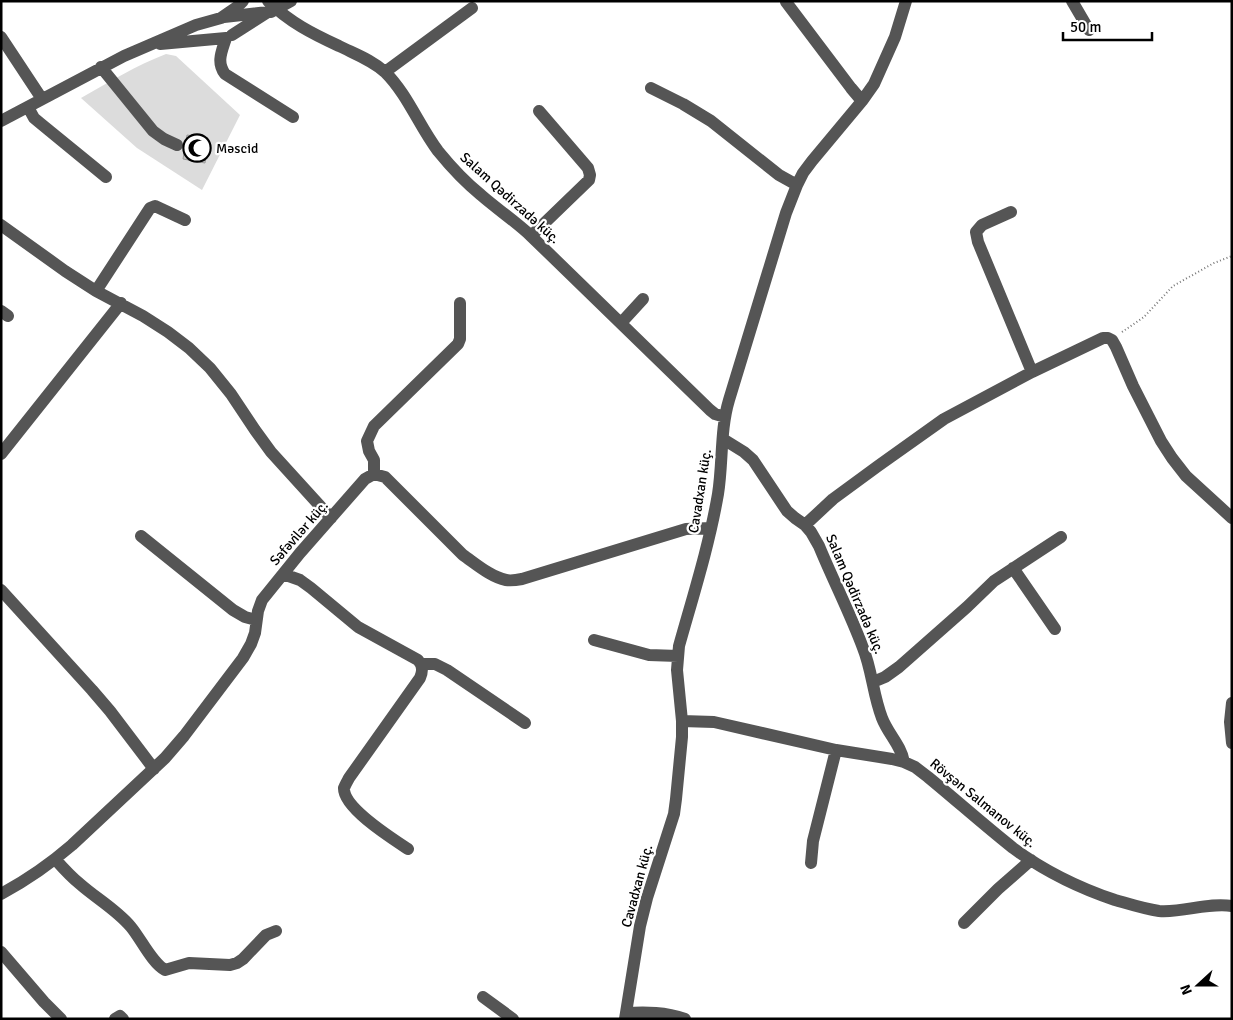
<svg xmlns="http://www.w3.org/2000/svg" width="1233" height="1020" font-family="Signika,sans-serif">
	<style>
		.green { fill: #dcdcdc }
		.building { fill: #c4c4c4; stroke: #999 }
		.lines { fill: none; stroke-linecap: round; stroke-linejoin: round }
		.path { stroke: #777; stroke-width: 2; stroke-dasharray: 1 2.5; stroke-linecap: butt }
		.minor { stroke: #555; stroke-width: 12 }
		.labels { text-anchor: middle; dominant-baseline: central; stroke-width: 4.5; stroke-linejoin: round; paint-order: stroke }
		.poi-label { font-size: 14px; fill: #000; stroke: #fff; text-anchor: start }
		.street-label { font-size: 14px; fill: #000; stroke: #fff }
	</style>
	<rect width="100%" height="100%" fill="#fff"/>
	<path class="green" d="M166,54L176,56L240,115L202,190L137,148L81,98C109,82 137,65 166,54Z"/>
	<path class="building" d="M187,135L208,138L205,163L183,159Z"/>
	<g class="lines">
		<path class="path" d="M1122,332L1144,317L1173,286L1214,263L1232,256"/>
		<path class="minor" d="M268,1C289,22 313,34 339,46C355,54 372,60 385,72C408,95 419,126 438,151C451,167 465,182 481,195C497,209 515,221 531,236L710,410L715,414L725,417
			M1072,1L1089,30
			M786,2L851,88L862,101
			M271,12L291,1
			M224,17L268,12L232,35
			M1,37L42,99
			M160,44L226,38C222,51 216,62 225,74L293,117
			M101,67L153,131L164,139L177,145
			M385,72L472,8
			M651,88L683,104L711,121L779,175L797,185
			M28,107L34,118L40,123L106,177
			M1,121L124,56L196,25L221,18L237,7L243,1
			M1011,212L982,225L976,232L978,242L1032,372
			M1,225L65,271L96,291L143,316L168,332L189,348L210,368L231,394L255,430L271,452L331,518
			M531,236L589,180L590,175L588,168L539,111
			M96,291L150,208L155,206L185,220
			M1,311L8,316
			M621,323L643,299
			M723,439L744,452L753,460L787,511L795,518L805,525L811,532L819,546C833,580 850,613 863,648C872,670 873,695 882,718C888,734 901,745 904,762
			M1,454L121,303
			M374,474V460L369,451L367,441L374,426L458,344L460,339V303
			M805,525L833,499L878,466L944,419L1032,372L1103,338H1108L1112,340L1116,347L1133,386L1161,441L1172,458L1186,476L1232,518
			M141,536L233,610L245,617L256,620
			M1013,568L1055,629
			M283,574L300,580L311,588L358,627L418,660C423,666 423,671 420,678L349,778C348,780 345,785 344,788C343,808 393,839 408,849
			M1,590L92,690L110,711L154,769
			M594,640L649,655L678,656
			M422,664H435L447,670L525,723
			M873,682L885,677L899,667L967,607L994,581L1061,537
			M1232,703L1230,722L1232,743
			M682,721L714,722L836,750L892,759L904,762L915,767L928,777C956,800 984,825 1013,848C1043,870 1079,888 1115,900C1129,904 1144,909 1159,911C1183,913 1208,902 1232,906
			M55,859C63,868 71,877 80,884C97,899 117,910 131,927C141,939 152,963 165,970L189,963L230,965L237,963L243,959L266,935L276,931
			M811,863L813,841L836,750
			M1,894C27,880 50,864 72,845L165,758L184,736L243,658L251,644L255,633L258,611L262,600L300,553L365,479L374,474L385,477L463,555C476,564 491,577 506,580C511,581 517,580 522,579L686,529L711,528
			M964,923L998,889L1031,860
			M1,952L44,1002L61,1019
			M483,997L513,1019
			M626,1013C647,1012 665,1012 685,1019
			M115,1019L120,1016L123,1019
			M625,1019L640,926L647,898L674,814L676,799L682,737V721L677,670L679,646C693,596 709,546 718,494C723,463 720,430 729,400L786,213L797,185L803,173L812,161L862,101L874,84L895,37L906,1"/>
	</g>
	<defs>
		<g id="mosque-ring" transform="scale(1.4375)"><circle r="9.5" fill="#fff" stroke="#000" stroke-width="1.5"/><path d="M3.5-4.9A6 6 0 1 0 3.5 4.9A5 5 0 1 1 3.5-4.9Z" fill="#000"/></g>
	</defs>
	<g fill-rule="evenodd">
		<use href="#mosque-ring" x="197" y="148"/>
	</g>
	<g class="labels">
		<g class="poi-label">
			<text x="216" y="148">Məscid</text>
		</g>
		<g class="street-label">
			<text transform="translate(510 198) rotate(42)">Salam Qədirzadə küç.</text>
			<text transform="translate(700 491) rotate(-81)">Cavadxan küç.</text>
			<text transform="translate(299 533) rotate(-49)">Səfəvilər küç.</text>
			<text transform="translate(855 594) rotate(67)">Salam Qədirzadə küç.</text>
			<text transform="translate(983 803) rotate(39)">Rövşən Salmanov küç.</text>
			<text transform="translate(637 886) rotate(-75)">Cavadxan küç.</text>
		</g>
	</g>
	<rect width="1233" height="1020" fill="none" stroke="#000000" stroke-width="5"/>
	<g transform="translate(1198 985) rotate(249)" stroke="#ffffff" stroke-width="4" paint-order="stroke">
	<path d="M0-4L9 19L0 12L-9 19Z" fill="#000000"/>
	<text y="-8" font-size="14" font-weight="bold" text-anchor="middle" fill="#000000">N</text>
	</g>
	<path d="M1063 32v8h89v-8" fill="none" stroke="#000000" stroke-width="2.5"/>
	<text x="1070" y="32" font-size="15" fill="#000000" stroke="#ffffff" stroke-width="4" paint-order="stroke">50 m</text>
</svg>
